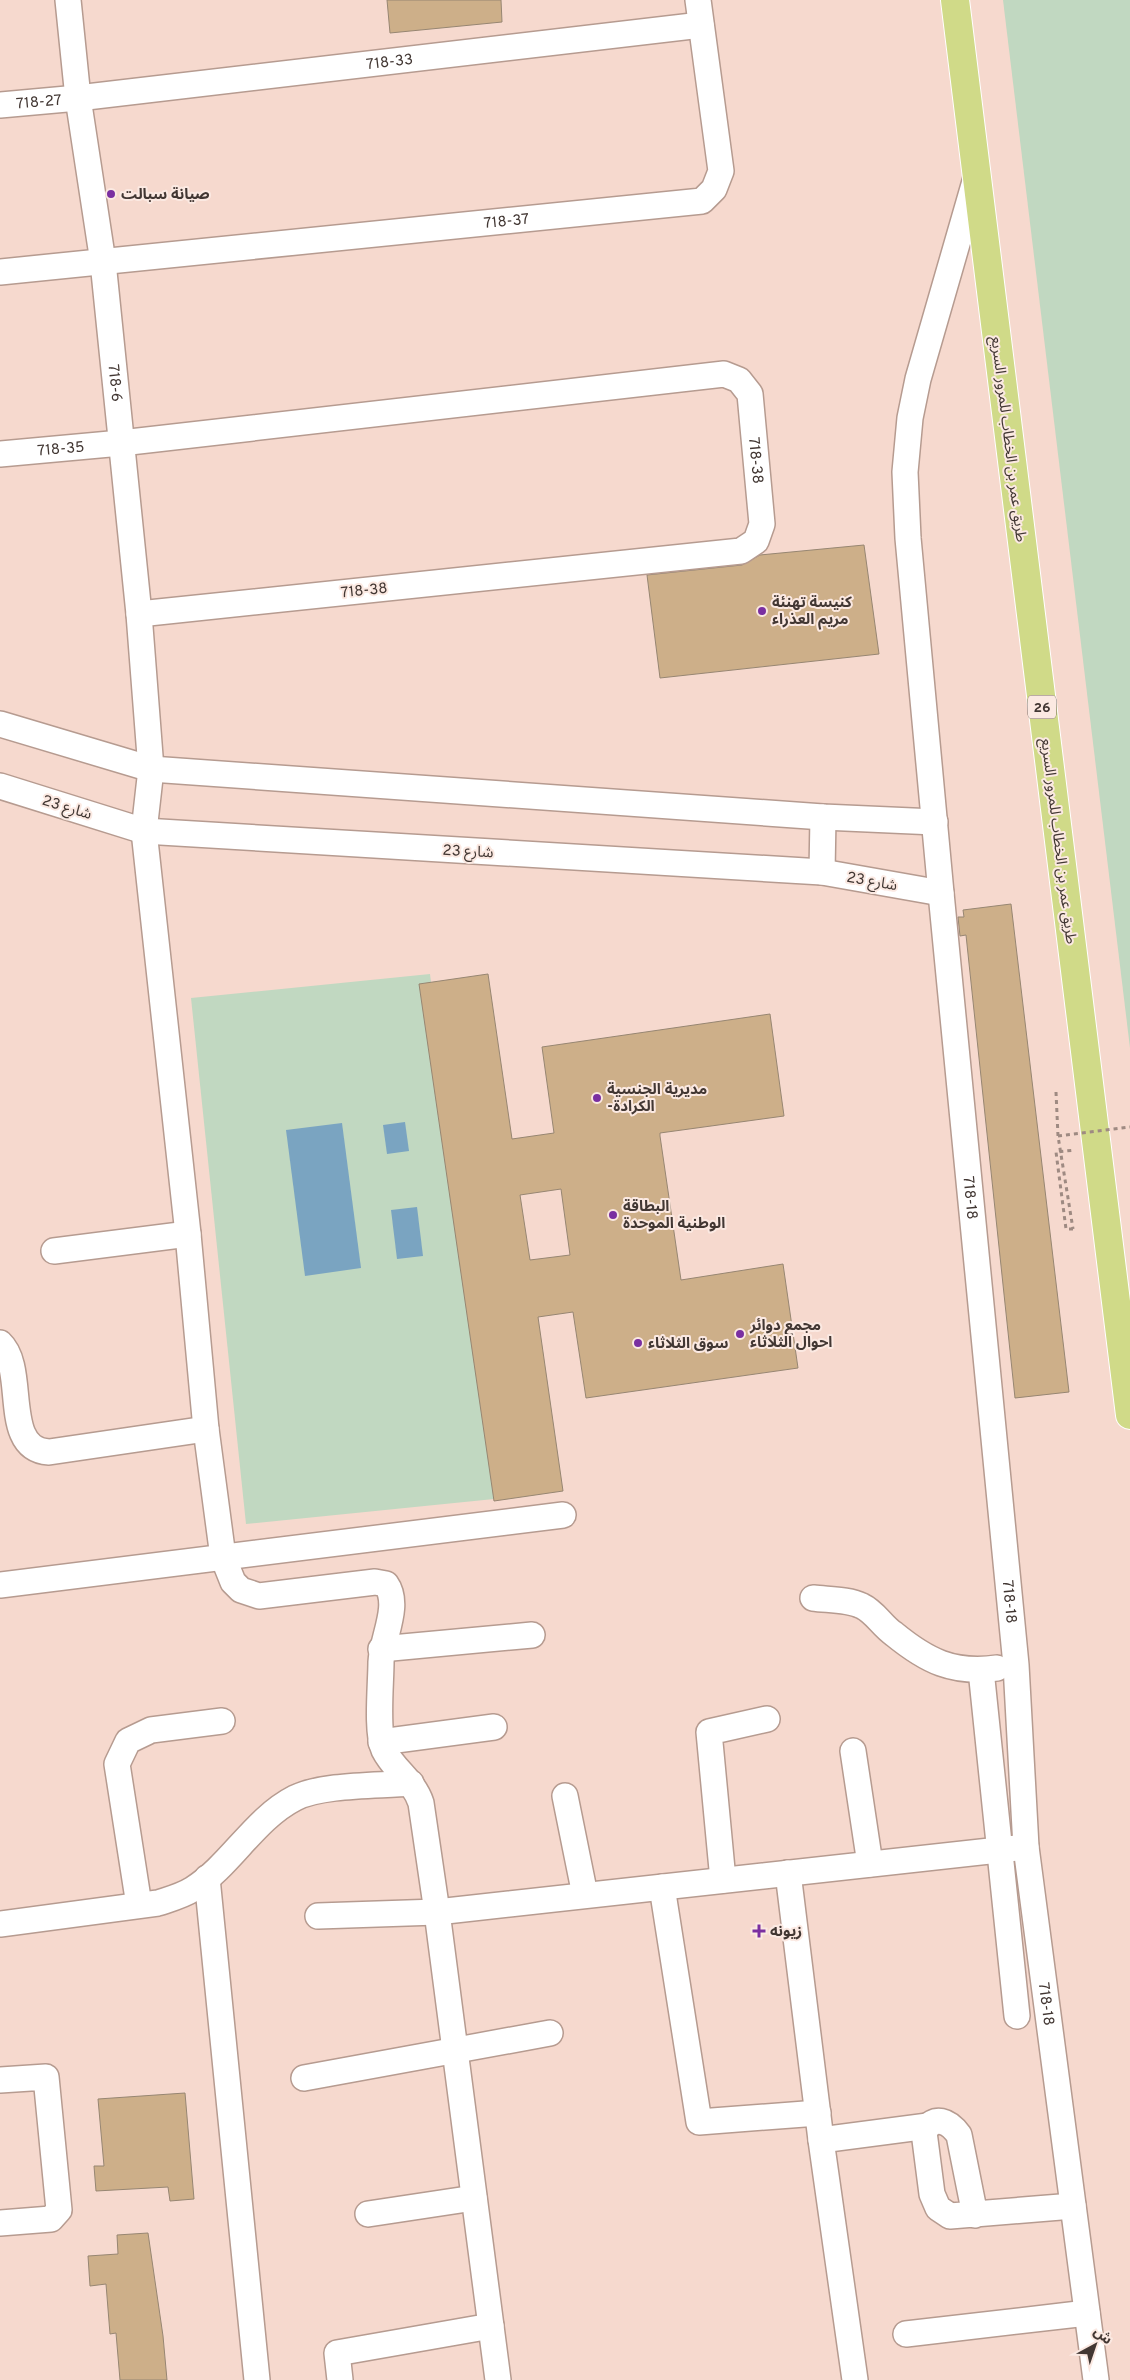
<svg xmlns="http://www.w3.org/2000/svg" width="1130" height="2380" font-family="Overpass,'Noto Sans Arabic',sans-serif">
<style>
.green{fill:#c1d8c1}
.water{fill:#7aa4c1}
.building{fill:#cdaf89;stroke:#978672;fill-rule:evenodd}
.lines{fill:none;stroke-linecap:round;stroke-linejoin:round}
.minor-casing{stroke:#b69b90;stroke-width:28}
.highway-casing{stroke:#fff;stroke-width:30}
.path{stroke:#9e8a82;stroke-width:3;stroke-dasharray:4 4;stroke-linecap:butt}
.minor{stroke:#fff;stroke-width:25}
.highway{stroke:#d0da88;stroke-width:28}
.path-bridge{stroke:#9e8a82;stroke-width:3;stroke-dasharray:4 4;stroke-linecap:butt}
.poi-dot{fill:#7a2fa1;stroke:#fbe9e2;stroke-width:2}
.labels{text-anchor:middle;stroke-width:4;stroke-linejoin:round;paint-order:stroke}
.shield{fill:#fbe9e2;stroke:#7a6c68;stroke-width:1}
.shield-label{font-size:14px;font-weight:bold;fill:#423733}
.street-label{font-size:15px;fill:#423733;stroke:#fbe9e2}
.poi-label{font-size:15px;font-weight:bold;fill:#423733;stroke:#fbe9e2;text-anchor:start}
</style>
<rect width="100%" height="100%" fill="#f6d9ce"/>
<!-- green -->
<g class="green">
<polygon points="1003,0 1130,0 1130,1048"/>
<polygon points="430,974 494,1499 246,1524 191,998"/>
</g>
<!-- water -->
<g class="water">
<polygon points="405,1122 409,1151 387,1154 383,1125"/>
<polygon points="342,1123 361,1268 305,1276 286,1130"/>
<polygon points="417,1207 423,1256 397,1259 391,1210"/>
</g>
<!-- building -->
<g class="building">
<polygon points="387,0 501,0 502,22 390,33"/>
<polygon points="864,545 879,654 660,678 647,575 742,565 760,555"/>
<polygon points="1011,904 1069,1392 1015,1398 966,935 960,936 958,917 964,917 963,910"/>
<path d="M488,974l24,165 42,-6 -12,-86 228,-33 14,102 -124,17v3l21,144 102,-16 15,104 -212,30 -13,-86 -35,5 25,174 -69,10 -75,-517zM561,1189l9,66 -40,5 -10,-65z"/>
<polygon points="185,2093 194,2199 170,2201 168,2187 96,2191 94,2166 104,2166 98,2099"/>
<polygon points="148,2233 163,2336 167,2380 120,2380 116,2333 110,2334 106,2284 90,2286 88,2256 118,2254 117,2235"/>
</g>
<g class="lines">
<defs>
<g id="minor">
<path id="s1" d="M68,0l10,98 25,164 36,352 12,155 -7,62 44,403 18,195 17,128 10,25 8,8 18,6 116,-14 11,2c15,21 -4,54 -5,78 0,22 -5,70 3,88 10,20 30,31 37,53l16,109 61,468"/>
<path id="s2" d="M0,105l78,-7 623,-73"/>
<path id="s3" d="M976,178l-58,201 -8,39 -5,54 3,66 33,355 75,772 10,182 70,533"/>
<path id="s4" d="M0,272l702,-71 12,-12 7,-18 -23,-171"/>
<path id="s5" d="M0,454l121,-11 603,-69 15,6 11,14 12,130 -6,17 -15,10 -602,63"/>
<polyline points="0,724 151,769 823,817 935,822"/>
<polyline points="0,786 144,831 822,872 941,893"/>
<polyline points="822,872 823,817"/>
<polyline points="54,1251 188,1234"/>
<path d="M0,1343c28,26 0,106 49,109l157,-23"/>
<polyline points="0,1585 563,1515"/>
<path d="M813,1598c15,2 35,1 49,8 13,6 20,20 32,28 33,27 59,40 103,34"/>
<polyline points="381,1649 532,1635"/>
<polyline points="981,1670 1017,2016"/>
<polyline points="381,1742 494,1727"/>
<polyline points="853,1751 870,1864"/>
<polyline points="565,1796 585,1895"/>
<polyline points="788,1873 821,2140 855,2380"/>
<polyline points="207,1878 257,2380"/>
<polyline points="723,1880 709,1732 767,1719"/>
<polyline points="662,1887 699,2122 818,2113"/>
<polyline points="139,1905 117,1764 128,1741 151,1730 222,1721"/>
<polyline points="318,1916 437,1912 1026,1847"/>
<path d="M0,1924l158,-21c12,-4 24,-7 35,-14 38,-24 61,-70 102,-91 28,-14 84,-12 116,-15"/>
<polyline points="304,2078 550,2033"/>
<polyline points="0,2080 46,2077 59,2210 51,2219 0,2223"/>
<polyline points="821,2140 928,2126"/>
<polyline points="368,2214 474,2198"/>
<path d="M975,2215l-16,-80c-10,-14 -25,-21 -35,-3l8,62 6,14 12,8 123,-10"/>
<polyline points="906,2334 1087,2313"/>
<polyline points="340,2380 337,2353 491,2326"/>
</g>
<polyline id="highway" points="955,0 1130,1415"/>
</defs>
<!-- minor casing -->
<use href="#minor" class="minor-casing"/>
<!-- highway casing -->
<use href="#highway" class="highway-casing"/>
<!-- path -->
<polyline class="path" points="1073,1229 1066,1229 1056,1152 1075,1150"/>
<!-- minor -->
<use href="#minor" class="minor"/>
<!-- highway -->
<use href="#highway" class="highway"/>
<!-- path-bridge -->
<g class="path-bridge">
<polyline points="1056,1092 1058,1136 1073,1229"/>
<polyline points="1058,1136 1130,1127"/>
</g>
</g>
<!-- markers -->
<g class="poi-dot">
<circle cx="111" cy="194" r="5"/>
<circle cx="762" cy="611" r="5"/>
<circle cx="597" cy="1098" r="5"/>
<circle cx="613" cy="1215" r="5"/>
<circle cx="740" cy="1334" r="5"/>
<circle cx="638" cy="1343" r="5"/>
<path d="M756.5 1923.5h5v5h5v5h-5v5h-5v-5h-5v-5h5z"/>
</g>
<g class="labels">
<!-- shield labels -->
<rect class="shield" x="1028" y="695.5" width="28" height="23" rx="4"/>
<g class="shield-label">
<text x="1042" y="712">26</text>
</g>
<!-- street labels -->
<g class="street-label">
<text dy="5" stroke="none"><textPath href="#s2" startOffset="392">718-33</textPath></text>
<text dy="5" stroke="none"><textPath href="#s2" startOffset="39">718-27</textPath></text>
<text dy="5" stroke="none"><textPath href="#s4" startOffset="509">718-37</textPath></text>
<text dy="5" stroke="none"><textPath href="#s1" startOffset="386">718-6</textPath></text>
<text transform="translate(1009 439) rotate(83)" y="5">طريق عمر بن الخطاب للمرور السريع</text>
<text dy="5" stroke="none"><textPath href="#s5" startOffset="61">718-35</textPath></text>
<text dy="5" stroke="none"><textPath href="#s5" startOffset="829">718-38</textPath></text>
<text transform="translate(364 590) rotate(-6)" y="5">718-38</text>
<text transform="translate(67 807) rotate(17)" y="5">شارع 23</text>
<text transform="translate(1059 841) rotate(83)" y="5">طريق عمر بن الخطاب للمرور السريع</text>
<text transform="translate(468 851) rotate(3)" y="5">شارع 23</text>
<text transform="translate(872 881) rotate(10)" y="5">شارع 23</text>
<text dy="5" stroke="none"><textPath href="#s3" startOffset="1032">718-18</textPath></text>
<text dy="5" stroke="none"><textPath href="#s3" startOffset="1438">718-18</textPath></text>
<text dy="5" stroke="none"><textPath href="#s3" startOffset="1842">718-18</textPath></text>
</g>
<!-- poi labels -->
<g class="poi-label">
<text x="121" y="199">صيانة سبالت</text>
<text x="772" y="607">كنيسة تهنئة<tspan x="772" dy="17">مريم العذراء</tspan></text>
<text x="607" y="1094">مديرية الجنسية<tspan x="607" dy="17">-الكرادة</tspan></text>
<text x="623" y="1211">البطاقة<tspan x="623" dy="17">الوطنية الموحدة</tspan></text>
<text x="750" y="1330">مجمع دوائر<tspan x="750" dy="17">احوال الثلاثاء</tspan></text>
<text x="648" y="1348">سوق الثلاثاء</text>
<text x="770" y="1936">زيونه</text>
</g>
</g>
<!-- north arrow -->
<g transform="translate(1095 2345) rotate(40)" stroke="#fbe9e2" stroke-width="4" paint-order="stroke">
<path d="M0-4L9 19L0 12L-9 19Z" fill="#423733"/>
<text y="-8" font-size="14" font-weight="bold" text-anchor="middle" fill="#423733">ش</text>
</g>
</svg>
